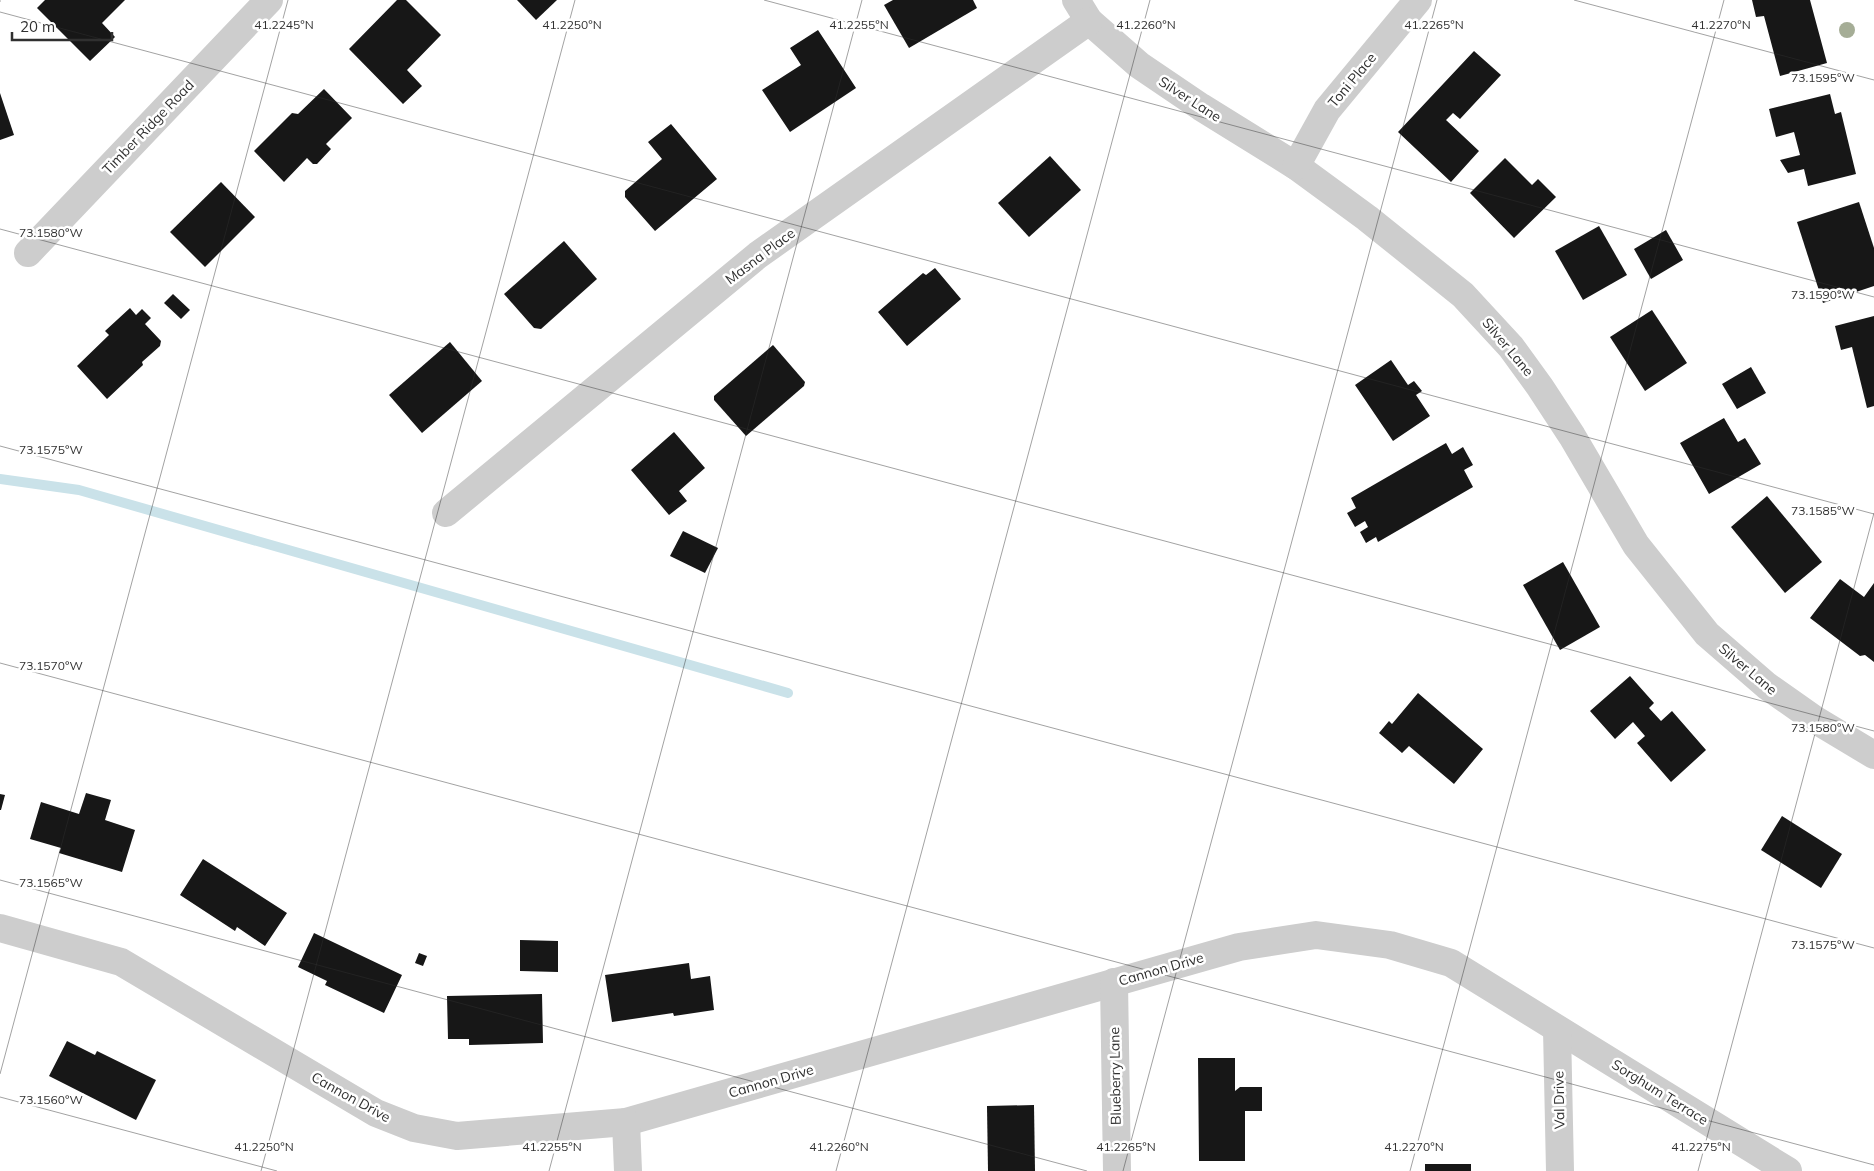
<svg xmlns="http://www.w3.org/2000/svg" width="1874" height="1171" font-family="Mulish,sans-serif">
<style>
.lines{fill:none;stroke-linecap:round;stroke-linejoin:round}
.stream{stroke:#cae2e9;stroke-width:10}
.building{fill:#171717}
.minor{stroke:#cdcdcd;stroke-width:28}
.tree{fill:#a5ad96}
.ticks{fill:none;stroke:#303030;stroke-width:1;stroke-opacity:0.45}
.labels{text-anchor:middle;stroke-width:5;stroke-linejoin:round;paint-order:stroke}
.street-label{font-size:14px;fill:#303030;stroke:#fff}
.ticks-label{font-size:12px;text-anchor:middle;fill:#303030;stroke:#fff;stroke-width:5;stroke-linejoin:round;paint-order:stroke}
</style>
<rect width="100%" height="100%" fill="#fff"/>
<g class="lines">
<!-- stream -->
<polyline class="stream" points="0,479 79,490 788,693"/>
</g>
<!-- building -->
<g class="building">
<polygon points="45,0 125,0 102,23 115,37 90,61 37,8"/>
<polygon points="397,0 406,0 441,35 407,70 422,86 403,104 349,49"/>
<polygon points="517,0 557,0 536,20"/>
<polygon points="893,0 973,0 977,8 909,48 884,5"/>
<polygon points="1752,0 1810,0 1827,63 1780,76 1764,16 1756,17"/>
<polygon points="818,30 856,88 790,132 762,90 801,65 790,48"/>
<polygon points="1474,51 1501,75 1460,119 1453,113 1446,120 1479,151 1451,182 1398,132"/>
<polygon points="324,89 352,118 326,144 331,149 317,164 313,164 307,158 284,182 254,151 292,113 298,114"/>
<polygon points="0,93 14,135 0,140"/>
<polygon points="1830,94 1835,114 1841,112 1856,174 1808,186 1804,169 1788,173 1780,160 1800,155 1794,132 1776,137 1769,109"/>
<polygon points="671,124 717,179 655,231 625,197 625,191 662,159 648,142"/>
<polygon points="1050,156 1081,190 1029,237 998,203"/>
<polygon points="1505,158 1532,185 1538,179 1556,197 1514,238 1470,193"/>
<polygon points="221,182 255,217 205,267 170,232"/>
<polygon points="1859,202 1874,248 1874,286 1823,303 1797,222"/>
<polygon points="1599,226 1627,275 1583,300 1555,251"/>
<polygon points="1666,230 1683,260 1651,279 1634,249"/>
<polygon points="564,241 597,279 541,329 534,328 504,294"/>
<polygon points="935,268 961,299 907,346 878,312 923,273 926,275"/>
<polygon points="173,294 190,310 181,319 164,303"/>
<polygon points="130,308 136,315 142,309 151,318 145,324 161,341 160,346 142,362 143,365 107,399 77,366 109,335 105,331"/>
<polygon points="1652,310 1687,363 1645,391 1610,337"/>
<polygon points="1874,316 1874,406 1867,408 1852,347 1841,350 1835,326"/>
<polygon points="450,342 482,381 422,433 389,395"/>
<polygon points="773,345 805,382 804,386 746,436 714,400 714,396"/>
<polygon points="1391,360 1408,385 1414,381 1422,391 1416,395 1430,416 1393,441 1355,385"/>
<polygon points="1751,367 1766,393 1737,409 1722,384"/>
<polygon points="1724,418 1738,442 1745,438 1761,464 1709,494 1680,443"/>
<polygon points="674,432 705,468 679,491 687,501 669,515 631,470"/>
<polygon points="1446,443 1452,454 1463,447 1473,465 1464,470 1473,487 1378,542 1376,537 1366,543 1360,532 1368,527 1365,521 1355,527 1347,513 1356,508 1351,498"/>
<polygon points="1767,496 1822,562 1785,593 1731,527"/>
<polygon points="683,531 718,548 705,573 670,556"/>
<polygon points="1563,562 1600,627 1560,650 1523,585"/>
<polygon points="1840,579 1864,597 1874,583 1874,662 1865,655 1860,656 1810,618"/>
<polygon points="1630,676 1654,703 1649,708 1661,721 1672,711 1706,750 1671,782 1637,743 1645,736 1633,722 1615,739 1590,711"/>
<polygon points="1418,693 1483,749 1454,784 1409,746 1402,753 1379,733 1389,721 1392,724"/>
<polygon points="86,793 111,800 105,820 135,830 122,872 59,853 61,848 30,839 41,802 79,814"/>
<polygon points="0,794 5,795 1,810 0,810"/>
<polygon points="1782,816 1842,854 1821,888 1761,850"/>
<polygon points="203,859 287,913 265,946 237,927 235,931 180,895"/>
<polygon points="314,933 402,975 384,1013 325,985 327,981 298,967"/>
<polygon points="520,940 558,941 558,972 520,971"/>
<polygon points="419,953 427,956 423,966 415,963"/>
<polygon points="689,963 691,979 710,976 714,1010 674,1016 673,1013 612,1022 605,975"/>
<polygon points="542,994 543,1043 469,1045 469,1039 448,1039 447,996"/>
<polygon points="67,1041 95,1055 97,1051 156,1080 136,1120 49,1076"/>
<polygon points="1198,1058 1235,1058 1235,1091 1240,1087 1262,1087 1262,1111 1245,1111 1245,1161 1199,1161"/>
<polygon points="1034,1105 1035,1171 988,1171 987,1106"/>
<rect x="1425" y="1164" width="46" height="7"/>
</g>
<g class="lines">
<!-- minor -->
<g class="minor">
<polyline points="1076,0 1089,21 1139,65 1201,107 1296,166 1367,218 1463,295 1511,347 1540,387 1572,436 1636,545 1707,634 1767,686 1814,719 1874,755"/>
<polyline points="1296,166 1327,110 1418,0"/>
<polyline points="28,253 269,0"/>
<polyline points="446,513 758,255 1089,21"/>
<polyline points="0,928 121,962 376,1113 414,1128 457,1136 626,1122 1239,947 1316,935 1390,945 1451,963 1788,1171"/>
<polyline points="1114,982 1117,1171"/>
<polyline points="1557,1029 1560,1171"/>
<polyline points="626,1122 628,1171"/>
</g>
</g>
<!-- trees -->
<circle class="tree" cx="1847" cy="30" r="8"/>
<!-- ticks -->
<path class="ticks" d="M764,0l1110,297M1574,0l300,80M0,2v-2M0,12l1874,502M0,229l1874,502M0,446l1874,502M0,663l1874,502M0,880l1087,291M0,1074l288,-1074M0,1097l277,74M261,1171l314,-1171M549,1171l313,-1171M836,1171l314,-1171M1123,1171l314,-1171M1410,1171l314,-1171M1698,1171l176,-658"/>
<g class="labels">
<!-- street labels -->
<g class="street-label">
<text transform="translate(1352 80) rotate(-50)" y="5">Toni Place</text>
<text transform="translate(1190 99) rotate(33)" y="5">Silver Lane</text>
<text transform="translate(148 127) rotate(-46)" y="5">Timber Ridge Road</text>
<text transform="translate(760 256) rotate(-37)" y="5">Masna Place</text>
<text transform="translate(1508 347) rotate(50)" y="5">Silver Lane</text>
<text transform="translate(1748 669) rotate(40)" y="5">Silver Lane</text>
<text transform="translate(1161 969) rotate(-16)" y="5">Cannon Drive</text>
<text transform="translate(1115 1076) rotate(-91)" y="5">Blueberry Lane</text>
<text transform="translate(771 1081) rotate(-16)" y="5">Cannon Drive</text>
<text transform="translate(1660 1092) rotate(32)" y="5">Sorghum Terrace</text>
<text transform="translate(351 1097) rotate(29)" y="5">Cannon Drive</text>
<text transform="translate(1559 1100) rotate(-91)" y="5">Val Drive</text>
</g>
</g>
<g class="ticks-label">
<text x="284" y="29">41.2245°N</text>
<text x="572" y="29">41.2250°N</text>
<text x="859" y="29">41.2255°N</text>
<text x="1146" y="29">41.2260°N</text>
<text x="1434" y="29">41.2265°N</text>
<text x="1721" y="29">41.2270°N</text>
<text x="1823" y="82">73.1595°W</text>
<text x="51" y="237">73.1580°W</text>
<text x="1823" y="299">73.1590°W</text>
<text x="51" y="454">73.1575°W</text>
<text x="1823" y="515">73.1585°W</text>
<text x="51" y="670">73.1570°W</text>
<text x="1823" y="732">73.1580°W</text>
<text x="51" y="887">73.1565°W</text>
<text x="1823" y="949">73.1575°W</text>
<text x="51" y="1104">73.1560°W</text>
<text x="264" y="1151">41.2250°N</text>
<text x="552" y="1151">41.2255°N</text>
<text x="839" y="1151">41.2260°N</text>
<text x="1126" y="1151">41.2265°N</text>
<text x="1414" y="1151">41.2270°N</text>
<text x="1701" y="1151">41.2275°N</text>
</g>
<!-- scale -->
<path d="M12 32v8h100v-8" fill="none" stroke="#303030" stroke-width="2.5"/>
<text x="20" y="32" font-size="15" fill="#303030" stroke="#ffffff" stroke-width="4" paint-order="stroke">20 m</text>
</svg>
